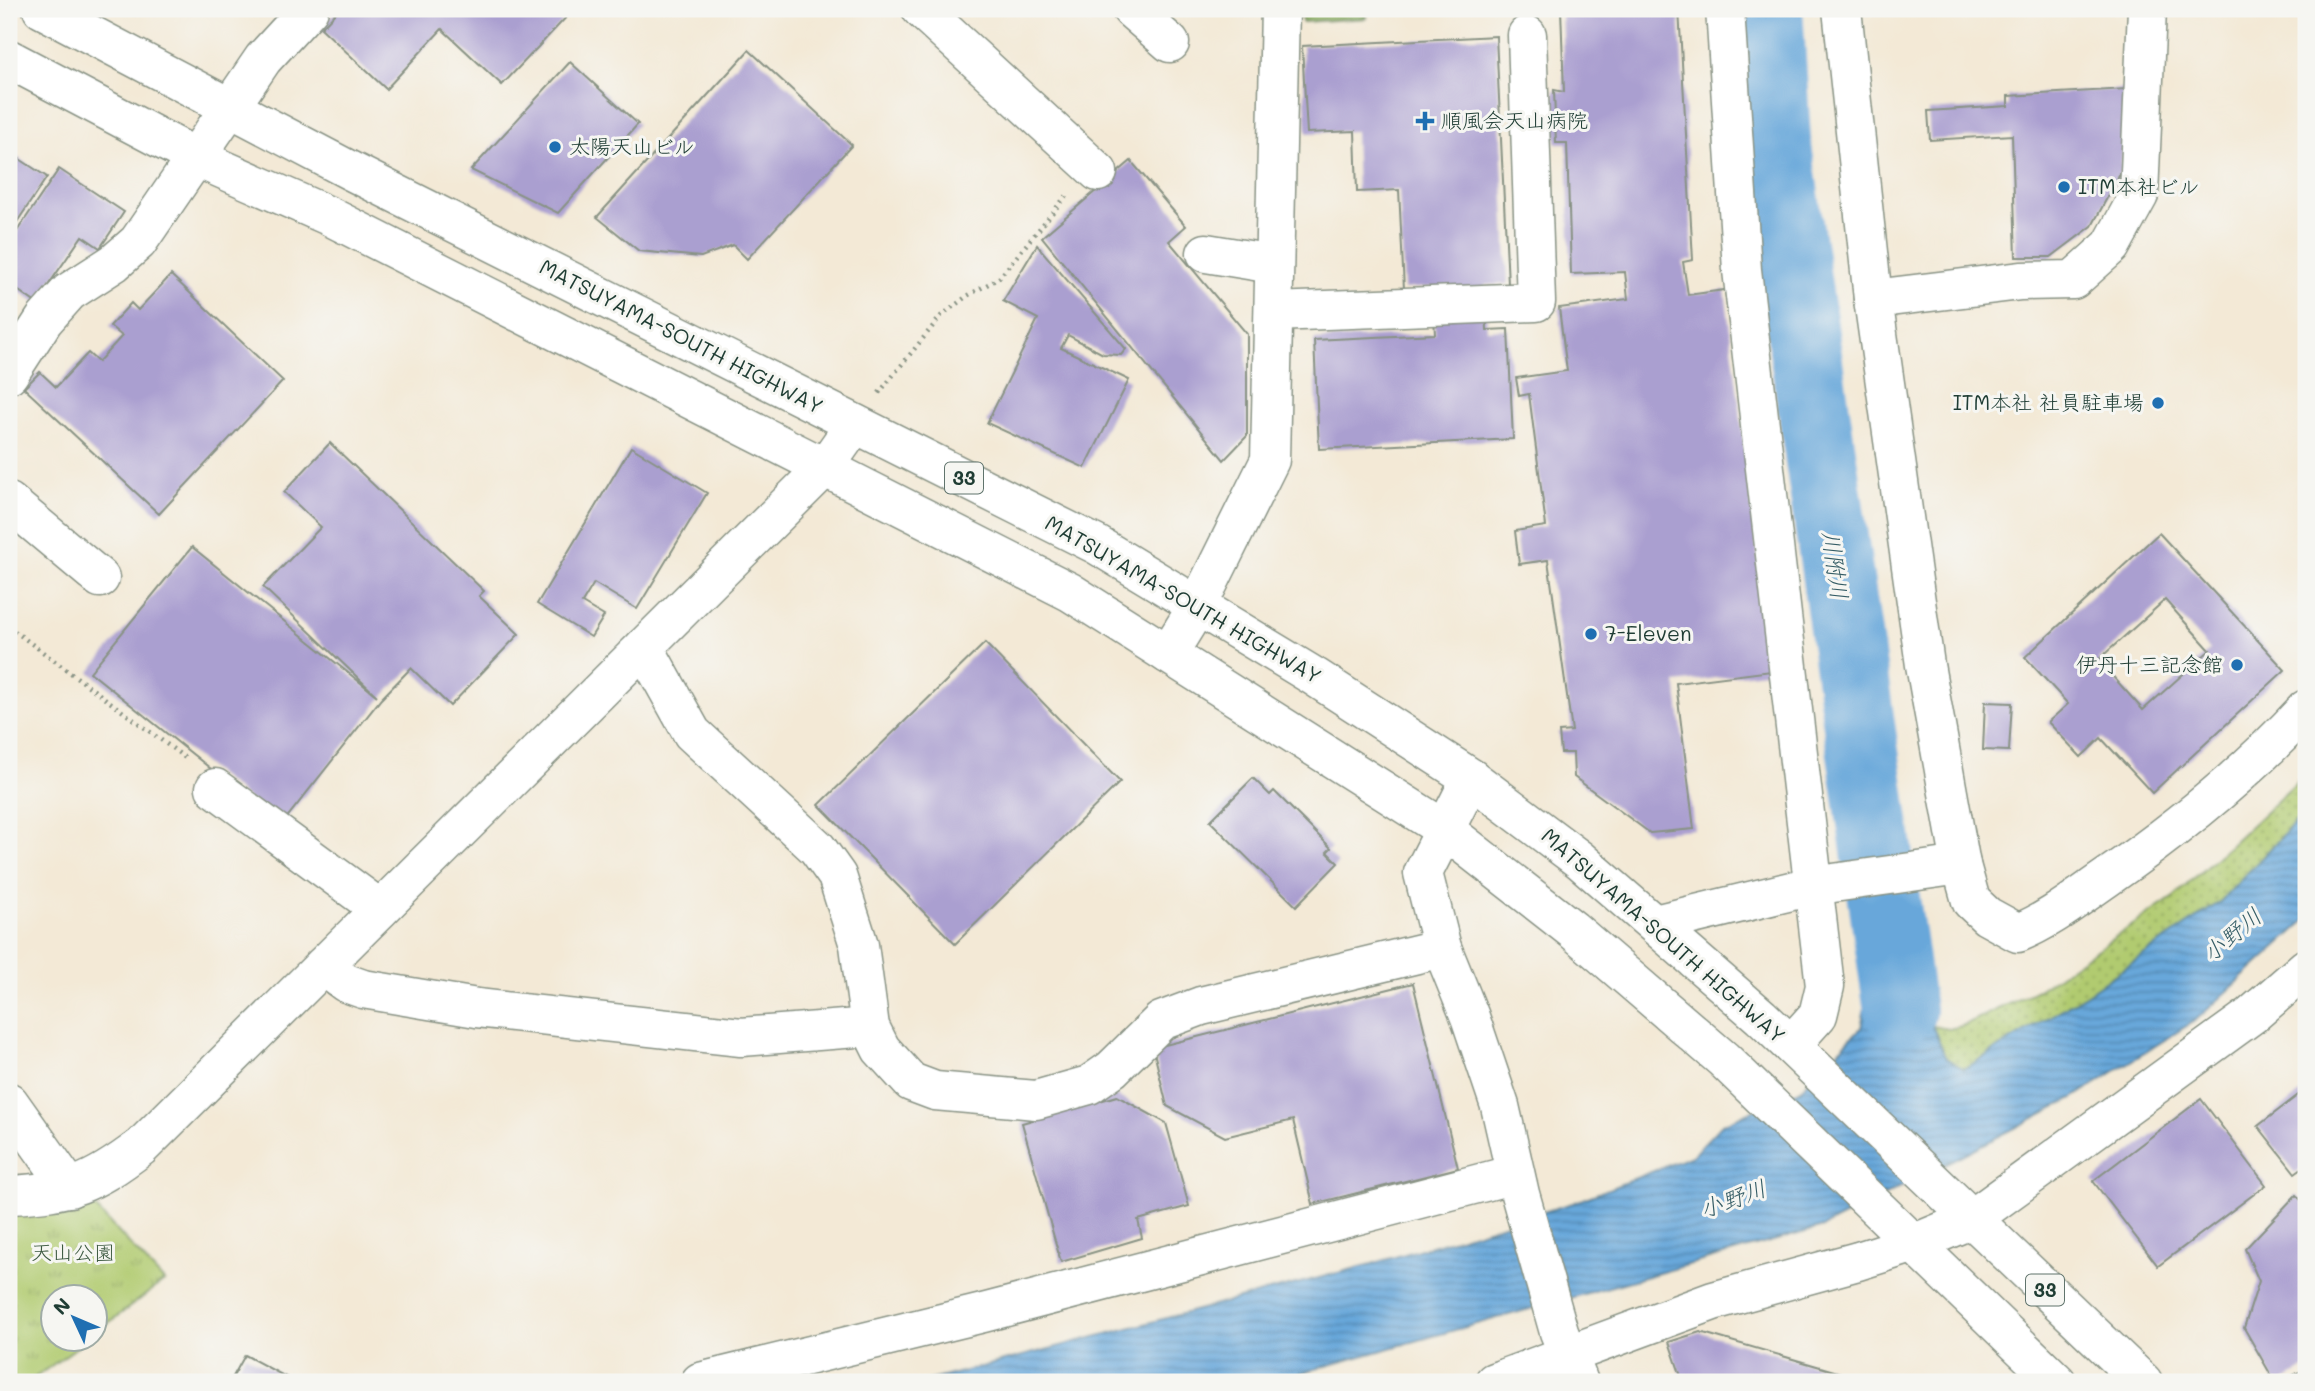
<svg xmlns="http://www.w3.org/2000/svg" width="2315" height="1391" font-family="Mali,'Klee One',sans-serif">
<style>
.grass{fill:url(#grass-dots);stroke:#688452;stroke-width:2}
.forest{fill:url(#forest-firs);stroke:#56764b;stroke-width:2}
.park{fill:url(#park-tufts);stroke:#688452;stroke-width:2}
.water{fill:url(#water-rules);stroke:#437287;stroke-width:2}
.lines{fill:none;stroke-linecap:round;stroke-linejoin:round}
.river{stroke:#67a7da;stroke-width:72}
.building{fill:#aa9fd0;fill-rule:evenodd}
.minor-casing{stroke:#899385;stroke-width:41}
.highway-casing{stroke:#899385;stroke-width:41}
.path{stroke:#899385;stroke-width:4.5;stroke-dasharray:2 5;stroke-linecap:butt}
.minor{stroke:#fff;stroke-width:38}
.highway{stroke:#fff;stroke-width:38}
.poi-dot{fill:#1f6fb2;stroke:#f6f6f2;stroke-width:2.5}
.labels{text-anchor:middle;stroke-width:6;stroke-linejoin:round;paint-order:stroke}
.shield{fill:#f6f6f2;stroke:#60746d;stroke-width:2}
.shield-label{font-size:19px;font-weight:bold;fill:#1f3d34}
.poi-label{font-size:21px;fill:#1f3d34;stroke:#f6f6f2;text-anchor:start}
.street-label{font-size:21px;fill:#1f3d34;stroke:#f6f6f2}
.park-label{font-size:21px;fill:#3c5940;stroke:#f6f6f2}
.water-label{font-size:23px;font-style:italic;fill:#355d66;stroke:#f6f6f2}
</style>
<defs>
<pattern id="grass-dots" width="8" height="8" patternUnits="userSpaceOnUse" patternTransform="scale(1.75)"><rect width="8" height="8" fill="#b1cb70"/><path d="M2 2h.1M6 6h.1" fill="none" stroke="#8fa65d" stroke-width="1.8" stroke-linecap="round"/></pattern>
<pattern id="forest-firs" width="22" height="20" patternUnits="userSpaceOnUse" patternTransform="scale(1.75)"><rect width="22" height="20" fill="#8caf62"/><path d="M5 1l3.5 6h-7zM16 11l3.5 6h-7z" fill="#729052"/></pattern>
<pattern id="park-tufts" width="24" height="20" patternUnits="userSpaceOnUse" patternTransform="scale(1.75)"><rect width="24" height="20" fill="#b1cb70"/><path d="M3 7l-1-3M5 7V3M7 7l1-3M15 17l-1-3M17 17v-4M19 17l1-3" fill="none" stroke="#8fa65d"/></pattern>
<pattern id="water-rules" width="6" height="5" patternUnits="userSpaceOnUse" patternTransform="scale(1.75)"><rect width="6" height="5" fill="#67a7da"/><path d="M0 2.5h6" fill="none" stroke="#5489b2"/></pattern>
</defs>
<rect width="100%" height="100%" fill="#f6f6f2"/>
<filter id="ink" filterUnits="userSpaceOnUse"><feTurbulence type="fractalNoise" baseFrequency=".0143" numOctaves="2"/><feDisplacementMap in="SourceGraphic" scale="14" xChannelSelector="R" yChannelSelector="G"/><feConvolveMatrix kernelMatrix="1 2 1 2 8 2 1 2 1" color-interpolation-filters="sRGB"/></filter>
<filter id="wash" filterUnits="userSpaceOnUse"><feTurbulence type="fractalNoise" baseFrequency=".00686" numOctaves="4" result="noise"/><feDisplacementMap in="SourceGraphic" scale="28" xChannelSelector="R" yChannelSelector="G"/><feGaussianBlur stdDeviation="1.57" result="paint"/><feColorMatrix in="noise" values="0 0 0 0 0 0 0 0 0 0 0 0 0 0 0 0 0 1.4 0 .05"/><feComposite in="paint" operator="in"/></filter>
<g filter="url(#wash)">
<rect width="100%" height="100%" fill="#f3e9d6"/>
<!-- grass -->
<polygon class="grass" points="2306,774 2306,811 2220,902 2087,994 1964,1069 1946,1058 1932,1026 1949,1029 1962,1026 2038,990 2175,896"/>
<!-- forest -->
<polygon class="forest" points="1300,9 1365,9 1366,18 1302,22"/>
<!-- park -->
<polygon class="park" points="89,1201 164,1281 95,1333 94,1296 52,1296 52,1338 88,1339 29,1382 9,1382 9,1214 48,1214"/>
<!-- water -->
<polygon class="water" points="2306,811 2306,920 2196,1020 2073,1098 1823,1227 1269,1382 924,1382 1372,1264 1573,1203 1692,1156 1722,1124 1800,1090 1861,1028 1884,913 1946,1058 1964,1069 2087,994 2220,902"/>
<g class="lines">
<!-- river -->
<polyline class="river" points="1767,9 1775,140 1900,1010"/>
</g>
<g id="blocks">
<!-- building -->
<g class="building">
<polygon points="339,9 574,9 502,85 442,29 386,89 321,28"/>
<polygon points="1561,9 1679,9 1693,260 1683,262 1688,295 1725,290 1772,671 1676,683 1694,829 1650,833 1574,777 1573,753 1561,753 1559,732 1572,731 1548,560 1519,564 1515,531 1546,526 1529,394 1519,396 1516,378 1567,371 1559,308 1628,299 1625,272 1571,274 1567,143 1556,143 1554,90 1564,92"/>
<polygon points="1496,36 1508,284 1485,285 1487,330 1508,329 1513,439 1319,449 1314,340 1435,334 1432,287 1404,289 1399,190 1357,192 1355,131 1307,133 1302,46"/>
<polygon points="749,50 852,145 747,259 733,245 701,257 639,251 597,217"/>
<polygon points="570,62 638,124 558,213 471,170"/>
<polygon points="2126,89 2121,172 2092,226 2051,257 2016,257 2012,135 1930,140 1928,111 2008,106 2008,96"/>
<polygon points="9,152 47,177 9,234"/>
<polygon points="1131,161 1186,226 1169,241 1247,334 1247,436 1224,460 1042,237"/>
<polygon points="59,169 124,212 100,248 82,236 36,303 9,284 9,243"/>
<polygon points="1037,245 1126,349 1121,355 1103,354 1068,335 1061,348 1129,380 1085,468 987,423 1038,319 1003,301"/>
<polygon points="171,275 283,381 159,514 24,388 40,372 56,387 88,353 98,362 122,336 110,326 131,303 138,310"/>
<polygon points="330,443 484,591 479,596 519,634 450,706 411,668 381,699 281,825 90,672 192,547 377,696 263,587 321,527 284,492"/>
<polygon points="631,447 707,493 637,609 594,583 582,603 604,616 591,637 537,604"/>
<path d="M2159,533l126,137 -133,123 -51,-55 -20,19 -33,-35 20,-18 -43,-47zM2165,600l45,50 -67,60 -45,-50z"/>
<polygon points="985,643 1120,782 955,944 819,805"/>
<polygon points="1985,702 2012,703 2009,751 1983,750"/>
<polygon points="1253,778 1270,795 1274,791 1331,848 1327,852 1338,863 1296,906 1210,821"/>
<polygon points="1413,983 1458,1168 1313,1204 1293,1120 1225,1137 1167,1106 1153,1048"/>
<polygon points="2306,1089 2306,1165 2295,1173 2258,1126"/>
<polygon points="1117,1096 1166,1123 1189,1206 1138,1220 1142,1238 1061,1262 1022,1123"/>
<polygon points="2201,1099 2266,1185 2158,1266 2093,1181"/>
<polygon points="2296,1195 2306,1205 2306,1368 2281,1382 2275,1382 2244,1328 2259,1281 2245,1249"/>
<polygon points="1700,1332 1872,1382 1683,1382 1669,1342"/>
<polygon points="245,1355 295,1382 230,1382"/>
</g>
</g>
</g>
<g filter="url(#ink)">
<use href="#blocks" fill-opacity="0" stroke="#899385" stroke-width="2"/>
<g class="lines">
<defs>
<g id="minor">
<polyline points="921,9 1098,172"/>
<polyline points="1131,9 1170,43"/>
<polyline points="1725,9 1742,270 1825,986 1818,1015 1791,1045"/>
<path d="M1842,9l31,290 52,366 36,200 10,36 16,15 31,17c32,-13 58,-34 87,-54 71,-49 142,-106 201,-170"/>
<polyline points="1206,253 1273,264"/>
<polyline points="1873,299 2021,281 2073,280 2111,246 2139,195 2147,9"/>
<polyline points="1274,312 1536,302 1527,35"/>
<polyline points="9,374 44,320 69,292 114,263 138,242 263,59 309,9"/>
<polyline points="9,502 100,578"/>
<polyline points="644,647 692,733 817,848 837,876 859,945 870,1027 881,1049 911,1082 935,1091 1036,1100 1089,1085 1112,1069 1161,1021 1201,1006 1442,948"/>
<polyline points="1168,654 1197,607 1270,460 1280,9"/>
<polyline points="1471,778 1423,873 1442,948 1470,1017 1500,1106 1520,1194 1559,1332 1579,1382"/>
<polyline points="215,788 380,909"/>
<polyline points="1655,924 1812,886 1961,865"/>
<polyline points="323,966 346,983 363,989 477,1008 741,1037 870,1027"/>
<polyline points="9,1102 70,1188"/>
<path d="M9,1195c62,-3 82,-10 132,-48l683,-679 31,-44"/>
<polyline points="700,1382 983,1313 1515,1174"/>
<polyline points="1494,1382 1713,1301 1858,1261 1915,1243 1970,1220 2252,1015 2306,968"/>
</g>
<g id="highway">
<polyline points="42,9 351,171 1097,545 1315,677 1471,778 1580,860 1761,1017 2143,1382"/>
<polyline points="9,59 197,158 329,216 1070,592 1444,829 1573,930 1723,1059 2057,1382"/>
</g>
</defs>
<!-- minor casing -->
<use href="#minor" class="minor-casing"/>
<!-- highway casing -->
<use href="#highway" class="highway-casing"/>
<!-- path -->
<g class="path">
<polyline points="879,393 941,316 967,296 999,278 1066,196"/>
<polyline points="9,627 188,760"/>
</g>
<!-- minor -->
<use href="#minor" class="minor"/>
<!-- highway -->
<use href="#highway" class="highway"/>
</g>
</g>
<!-- markers -->
<g class="poi-dot">
<path d="M1421.5 110.5h7v7h7v7h-7v7h-7v-7h-7v-7h7z"/>
<circle cx="555" cy="147" r="7"/>
<circle cx="2064" cy="187" r="7"/>
<circle cx="2158" cy="403" r="7"/>
<circle cx="1591" cy="634" r="7"/>
<circle cx="2237" cy="665" r="7"/>
</g>
<g class="labels">
<!-- shield labels -->
<g class="shield">
<rect x="945" y="462.5" width="38" height="31" rx="5"/>
<rect x="2026" y="1274.5" width="38" height="31" rx="5"/>
</g>
<g class="shield-label">
<text x="964" y="485">33</text>
<text x="2045" y="1297">33</text>
</g>
<!-- poi labels -->
<g class="poi-label">
<text x="1441" y="128">順風会天山病院</text>
<text x="569" y="154">太陽天山ビル</text>
<text x="2078" y="194">ITM本社ビル</text>
<text x="2144" y="410" text-anchor="end">ITM本社 社員駐車場</text>
<text x="1605" y="641">7-Eleven</text>
<text x="2223" y="672" text-anchor="end">伊丹十三記念館</text>
</g>
<!-- street labels -->
<g class="street-label">
<text transform="translate(681 337) rotate(27)" y="7">MATSUYAMA-SOUTH HIGHWAY</text>
<text transform="translate(1183 600) rotate(30)" y="7">MATSUYAMA-SOUTH HIGHWAY</text>
<text transform="translate(1663 936) rotate(41)" y="7">MATSUYAMA-SOUTH HIGHWAY</text>
</g>
<!-- park labels -->
<g class="park-label">
<text x="73" y="1260">天山公園</text>
</g>
<!-- water labels -->
<g class="water-label">
<text transform="translate(1835 565) rotate(82)" y="8">川附川</text>
<text transform="translate(2232 935) rotate(-40)" y="8">小野川</text>
<text transform="translate(1733 1199) rotate(-20)" y="8">小野川</text>
</g>
</g>
<!-- margin -->
<rect width="2315" height="1391" fill="none" stroke="#f6f6f2" stroke-width="35"/>
<!-- north arrow -->
<g transform="translate(74 1318) rotate(314)"><circle r="33" fill="#f6f6f2" stroke="#a0aca6" stroke-width="2"/>
<path d="M0-5L12 26L0 18L-12 26Z" fill="#1f6fb2"/>
<text y="-10" font-size="19" font-weight="bold" text-anchor="middle" fill="#1f3d34">N</text>
</g>
</svg>
